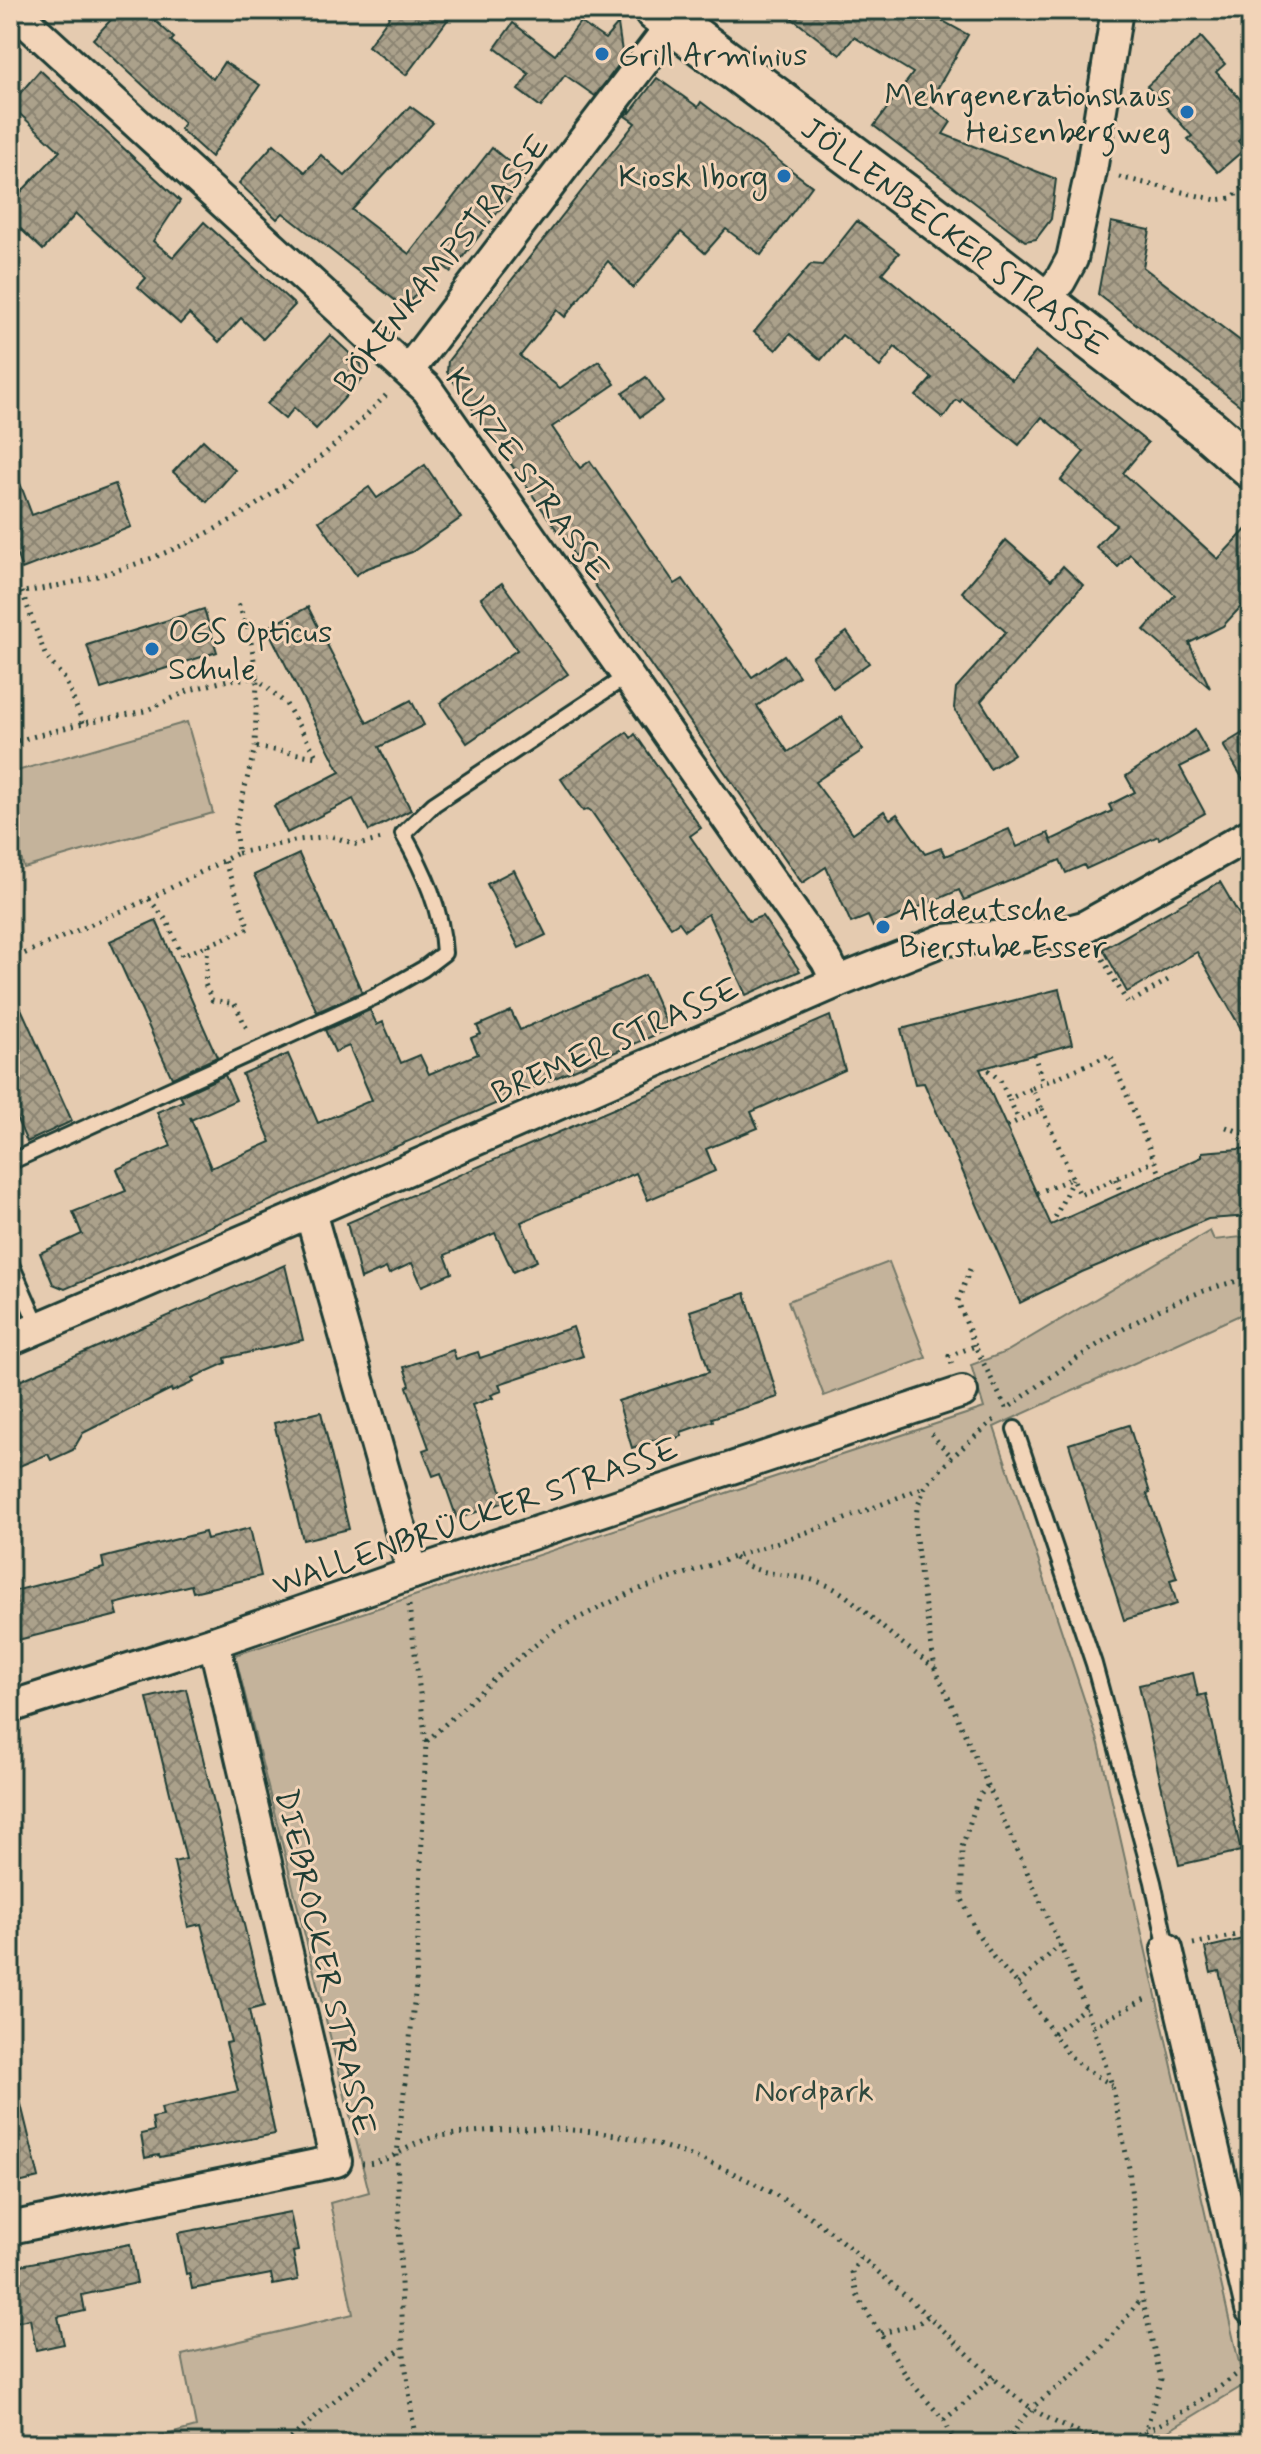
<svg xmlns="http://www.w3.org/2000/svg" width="1261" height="2454" font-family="Mynerve,sans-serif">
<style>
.green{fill:#c4b39b;stroke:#727868;stroke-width:2}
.building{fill:url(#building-cross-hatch);stroke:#1f3d34;stroke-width:2}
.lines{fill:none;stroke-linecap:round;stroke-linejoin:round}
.service-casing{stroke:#1f3d34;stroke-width:20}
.minor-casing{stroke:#1f3d34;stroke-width:36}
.secondary-casing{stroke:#1f3d34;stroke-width:48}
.path{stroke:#1f3d34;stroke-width:5;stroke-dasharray:2 6;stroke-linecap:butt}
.service{stroke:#f2d4b8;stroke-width:14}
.minor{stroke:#f2d4b8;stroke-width:30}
.secondary{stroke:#f2d4b8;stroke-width:42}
.poi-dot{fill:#1f6fb2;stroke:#f2d4b8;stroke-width:3}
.labels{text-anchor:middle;stroke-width:6;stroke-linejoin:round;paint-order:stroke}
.poi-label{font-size:32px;fill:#1f3d34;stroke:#f2d4b8;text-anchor:start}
.street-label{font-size:32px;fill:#1f3d34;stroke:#f2d4b8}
.park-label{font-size:32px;fill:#30493e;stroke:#f2d4b8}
</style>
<defs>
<pattern id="building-cross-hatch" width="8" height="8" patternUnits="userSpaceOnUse" patternTransform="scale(2)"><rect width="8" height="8" fill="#aba18b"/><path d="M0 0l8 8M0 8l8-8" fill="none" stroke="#8b8472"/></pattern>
</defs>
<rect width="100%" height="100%" fill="#e5cbb0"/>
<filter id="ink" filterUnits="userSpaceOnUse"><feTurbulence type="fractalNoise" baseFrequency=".0125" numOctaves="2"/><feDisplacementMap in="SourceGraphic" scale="16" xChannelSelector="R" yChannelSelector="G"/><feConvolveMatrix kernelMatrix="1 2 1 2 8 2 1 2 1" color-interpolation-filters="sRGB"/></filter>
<g filter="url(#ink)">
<!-- green -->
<g class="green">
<polygon points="187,722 213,813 24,868 10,820 10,773"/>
<polygon points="1210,1231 1214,1240 1251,1236 1251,1313 1244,1313 994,1427 1099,1744 1244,2385 1152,2441 1152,2444 133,2444 196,2427 182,2355 353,2314 330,2203 369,2192 235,1655 984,1408 971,1365 1006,1352"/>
<polygon points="889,1262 926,1358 824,1396 788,1301"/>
</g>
<!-- building -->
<g class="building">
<polygon points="120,10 144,10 174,38 171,41 213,79 224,62 260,85 211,157 180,129 184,123 93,39"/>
<polygon points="394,10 455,10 406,75 368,46"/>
<polygon points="781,10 923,10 968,35 928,105 951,122 943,134 1056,179 1051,219 1036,239 1025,241 874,126 913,73 854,37 840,55"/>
<polygon points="580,22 605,39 618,24 623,59 595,96 565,75 541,107 518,90 529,74 495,48 513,23 555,55"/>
<polygon points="1201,37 1225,64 1216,72 1251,111 1251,130 1238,141 1245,149 1218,172 1188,139 1192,136 1147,86"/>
<polygon points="40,70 180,201 153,241 173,257 204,222 295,305 263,339 241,318 219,342 189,314 180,324 138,287 146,278 76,214 43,250 10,219 10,181 21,192 60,151 10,105"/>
<polygon points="657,78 698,107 701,102 812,186 761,255 726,229 705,253 681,232 633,288 608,261 565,317 557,310 520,356 560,388 599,361 615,384 552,427 580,468 590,461 675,584 683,579 752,677 784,655 799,676 757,706 788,752 842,717 863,750 815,782 853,833 884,811 890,819 897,814 925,854 941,848 945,856 1009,829 1017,847 1048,833 1053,845 1051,840 1112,811 1109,805 1135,792 1126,776 1195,730 1208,753 1180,767 1205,813 1159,839 1158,836 1086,869 1084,865 1066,873 1060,860 964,900 959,890 873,927 868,916 851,923 826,867 802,883 447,372 448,361 635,123 625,116 630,109 630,113"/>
<polygon points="410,106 433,123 352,210 409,254 492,148 526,176 451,272 440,263 405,308 283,213 277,219 239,183 274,144 305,172 321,155 345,176"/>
<polygon points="857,221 899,253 882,273 1012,380 1036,352 1148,443 1123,473 1218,559 1251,524 1251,596 1223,626 1189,643 1210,688 1144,630 1175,595 1130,554 1118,567 1096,547 1116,525 1061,480 1084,452 1042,417 1019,445 962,399 960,402 956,400 943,418 916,396 932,378 895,347 880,367 842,335 821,360 790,334 776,350 754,332 811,264 822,265"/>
<polygon points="1111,222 1150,230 1143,267 1251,349 1251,414 1098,294"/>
<polygon points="330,335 361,364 363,378 316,429 294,408 285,419 267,404"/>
<polygon points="646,377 663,401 640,417 623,393"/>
<polygon points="203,440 235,470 207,502 173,472"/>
<polygon points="12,462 32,515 115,484 131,527 22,569 10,537 10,463"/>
<polygon points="425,465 461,518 412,552 365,569 356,575 319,521 369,487 377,498"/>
<polygon points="1006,540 1051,580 1063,566 1083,585 981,701 1014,754 990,769 954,708 956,688 1006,632 962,592"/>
<polygon points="502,583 568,674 467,743 440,703 517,650 481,598"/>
<polygon points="308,607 367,723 411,700 424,725 379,747 411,810 369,831 353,799 287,833 274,806 340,772 267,628"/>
<polygon points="204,609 217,652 101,689 87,645"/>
<polygon points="847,632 869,663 833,688 812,657"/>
<polygon points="1251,728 1251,793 1223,745"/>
<polygon points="627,732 631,738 635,734 701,828 690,836 749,921 762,916 800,971 746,995 708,914 685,930 679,922 671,927 591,811 588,809 583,811 561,779"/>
<polygon points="299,854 362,992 317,1012 254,875"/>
<polygon points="514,870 546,935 519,948 487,884"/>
<polygon points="1220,882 1251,935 1251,1046 1197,952 1127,992 1103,949"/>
<polygon points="156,920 217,1057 172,1078 110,941"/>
<polygon points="645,975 669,1029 65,1289 53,1284 40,1253 82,1234 73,1212 126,1191 117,1169 171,1146 157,1112 183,1101 180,1096 225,1075 236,1100 191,1120 190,1117 211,1168 271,1142 242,1074 288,1054 318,1123 372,1100 349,1046 335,1052 325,1030 370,1010 377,1025 383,1022 401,1063 420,1055 429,1074 478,1054 471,1038 481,1034 477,1026 511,1011 520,1030"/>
<polygon points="10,984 72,1121 27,1142 10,1104"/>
<polygon points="1059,989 1072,1044 980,1069 1051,1225 1202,1157 1202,1152 1251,1148 1251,1216 1208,1219 1082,1272 1020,1303 924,1083 915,1084 901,1029"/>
<polygon points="830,1016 845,1070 751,1112 758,1128 706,1149 715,1171 648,1200 636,1173 521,1222 537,1261 513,1272 495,1233 445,1255 452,1273 422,1286 412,1263 389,1274 386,1268 361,1279 347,1223"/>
<polygon points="285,1265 303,1340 225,1358 226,1363 192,1378 194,1382 172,1392 171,1389 83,1433 73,1450 51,1460 48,1454 10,1470 10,1385"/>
<polygon points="745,1293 778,1397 712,1418 713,1421 681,1432 682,1436 658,1444 657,1439 632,1448 618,1401 709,1372 690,1311"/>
<polygon points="573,1327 583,1356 499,1384 502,1391 491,1395 493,1398 472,1405 505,1502 457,1519 441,1473 433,1476 423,1450 429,1448 407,1387 410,1385 404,1367 453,1350 456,1359 478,1352 480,1358"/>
<polygon points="321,1412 349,1529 303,1540 274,1423"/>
<polygon points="1129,1425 1150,1493 1147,1494 1177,1578 1170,1580 1177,1604 1124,1620 1069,1444"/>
<polygon points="250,1528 261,1576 193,1592 191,1585 115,1604 118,1615 10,1642 10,1592 104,1568 102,1558 205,1532 207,1539"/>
<polygon points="1193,1673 1198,1696 1206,1694 1241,1851 1179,1865 1139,1685"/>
<polygon points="186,1689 264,2006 249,2010 275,2134 160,2157 159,2155 145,2158 141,2134 154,2131 152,2118 163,2116 161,2108 238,2091 226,2043 231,2042 201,1924 188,1927 174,1862 186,1859 147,1698"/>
<polygon points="1251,1937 1251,2063 1241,2064 1219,1971 1211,1973 1205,1948"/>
<polygon points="19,2096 39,2178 10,2185 10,2097"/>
<polygon points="290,2212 298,2251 293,2252 298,2280 273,2285 271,2274 192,2289 189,2273 186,2274 178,2233"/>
<polygon points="130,2244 137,2283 82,2295 85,2311 58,2317 64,2344 36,2350 30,2319 10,2323 10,2267"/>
</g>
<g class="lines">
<defs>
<g id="service">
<path d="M10,1162l364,-165 49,-28 21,-16c-2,-43 -20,-82 -41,-119l31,-30 193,-128"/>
<polyline points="10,1262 39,1328"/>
<polyline points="1015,1429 1094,1664 1153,1882 1167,1949"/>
</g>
<g id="minor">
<polyline points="13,10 427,389 827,961 837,982"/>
<polyline points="1041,302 1060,281 1072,259 1091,171 1117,10"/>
<polyline points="408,371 673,23"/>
<polyline points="310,1212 413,1573"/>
<polyline points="10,1340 310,1212 837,982 943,940 1061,933 1084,927 1251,834"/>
<polyline points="10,1707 214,1642 413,1573 962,1392"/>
<polyline points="1167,1949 1251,2309"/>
<polyline points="10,2228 336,2161 214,1642"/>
</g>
<polyline id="secondary" points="656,10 923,209 1209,430 1251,467"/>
</defs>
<!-- service casing -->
<use href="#service" class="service-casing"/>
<!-- minor casing -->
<use href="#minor" class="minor-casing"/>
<!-- secondary casing -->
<use href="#secondary" class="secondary-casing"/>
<!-- path -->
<g class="path">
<polyline points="1119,177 1216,200 1232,198 1251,181"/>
<polyline points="22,592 46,657 65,679 83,723"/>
<path d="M10,594c157,-22 271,-88 379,-202"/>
<polyline points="10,743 83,723 145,711 190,690 228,680 257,678 286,704 317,757 255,747"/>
<polyline points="238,853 299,840 331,836 358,845 382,839"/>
<polyline points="149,899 167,921 182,956 249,928 224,860"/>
<polyline points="208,945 205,984 212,1000 235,1004 248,1031"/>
<polyline points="1099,952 1128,1004 1173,977"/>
<polyline points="10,960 149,899 238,853 235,828 255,747 257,678 250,636 237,600"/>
<polyline points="1034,1054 1043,1083"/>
<polyline points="988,1070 1000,1080 1009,1099"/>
<polyline points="1032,1088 1110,1055 1161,1176"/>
<polyline points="1042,1109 1080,1195 1155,1161"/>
<polyline points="1007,1126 1042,1109 1032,1088 1009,1099 1019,1120"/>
<polyline points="1226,1127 1251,1136"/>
<polyline points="1116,1179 1121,1194"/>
<polyline points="1037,1193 1073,1178 1054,1220"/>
<polyline points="970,1269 958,1301 975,1346"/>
<polyline points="952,1364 949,1356 975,1346 1008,1412"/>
<path d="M1011,1406c73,-54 149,-110 240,-128"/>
<polyline points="994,1420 952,1457 925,1487 917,1508 915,1530 922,1588 935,1668 1060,1945 1093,2026 1112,2085 1129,2168 1142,2298 1161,2379 1145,2433 1130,2444"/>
<polyline points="931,1434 952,1457"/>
<path d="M735,1558c29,22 58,13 89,26 22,8 38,26 56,41 17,15 36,29 55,43"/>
<polyline points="409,1605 426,1742 416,1985 397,2154 403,2347 416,2444"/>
<polyline points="427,1741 506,1668 556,1629 634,1591 840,1521 924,1487"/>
<polyline points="987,1786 978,1798 962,1847 962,1899 976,1931 994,1958 1018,1984 1068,2054 1082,2067 1112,2085"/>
<polyline points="1193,1944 1251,1932"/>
<polyline points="1018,1984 1060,1945"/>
<polyline points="1093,2026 1149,1997"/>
<polyline points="1053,2033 1086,2007"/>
<path d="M362,2164c26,1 48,-22 73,-27 77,-12 159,-13 233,11 56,18 115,46 161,83 34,27 68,57 101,87 47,42 89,95 152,115 7,3 15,7 23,8 36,4 119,-54 146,-79"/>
<polyline points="860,2258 852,2272 857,2295 870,2317 909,2380 944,2420 956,2444"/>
<polyline points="881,2333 916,2325 928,2316"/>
<polyline points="944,2420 994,2377"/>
<polyline points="285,2444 326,2407 402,2348"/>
<path d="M1009,2444c15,-41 46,-51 76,-79 21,-20 38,-43 56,-66"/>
</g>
<!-- service -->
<use href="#service" class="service"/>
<!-- minor -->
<use href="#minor" class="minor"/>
<!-- secondary -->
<use href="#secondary" class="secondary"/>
</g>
</g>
<!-- markers -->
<g class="poi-dot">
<circle cx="602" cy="54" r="8"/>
<circle cx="1187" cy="112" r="8"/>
<circle cx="784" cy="176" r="8"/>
<circle cx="152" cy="649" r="8"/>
<circle cx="883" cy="927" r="8"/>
</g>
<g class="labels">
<!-- poi labels -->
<g class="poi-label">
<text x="618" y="65">Grill Arminius</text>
<text x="1171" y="105" text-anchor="end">Mehrgenerationshaus<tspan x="1171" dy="37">Heisenbergweg</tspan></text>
<text x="768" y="187" text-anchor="end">Kiosk Iborg</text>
<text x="168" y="642">OGS Opticus<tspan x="168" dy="37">Schule</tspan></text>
<text x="899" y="920">Altdeutsche<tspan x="899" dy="37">Bierstube Esser</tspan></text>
</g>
<!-- street labels -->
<g class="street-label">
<text transform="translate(955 236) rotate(37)" y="11">JÖLLENBECKER STRASSE</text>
<text transform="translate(441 263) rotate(-51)" y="11">BÖKENKAMPSTRASSE</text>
<text transform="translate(528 474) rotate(54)" y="11">KURZE STRASSE</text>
<text transform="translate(615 1040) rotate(-24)" y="11">BREMER STRASSE</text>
<text transform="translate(475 1516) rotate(-19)" y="11">WALLENBRÜCKER STRASSE</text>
<text transform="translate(326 1962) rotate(77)" y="11">DIEBROCKER STRASSE</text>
</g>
<!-- park labels -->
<g class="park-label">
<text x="814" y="2101">Nordpark</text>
</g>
</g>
<!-- margin -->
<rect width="1261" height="2454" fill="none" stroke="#f2d4b8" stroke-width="40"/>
<rect x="20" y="20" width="1221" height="2414" fill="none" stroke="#1f3d34" stroke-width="3" filter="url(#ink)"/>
</svg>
